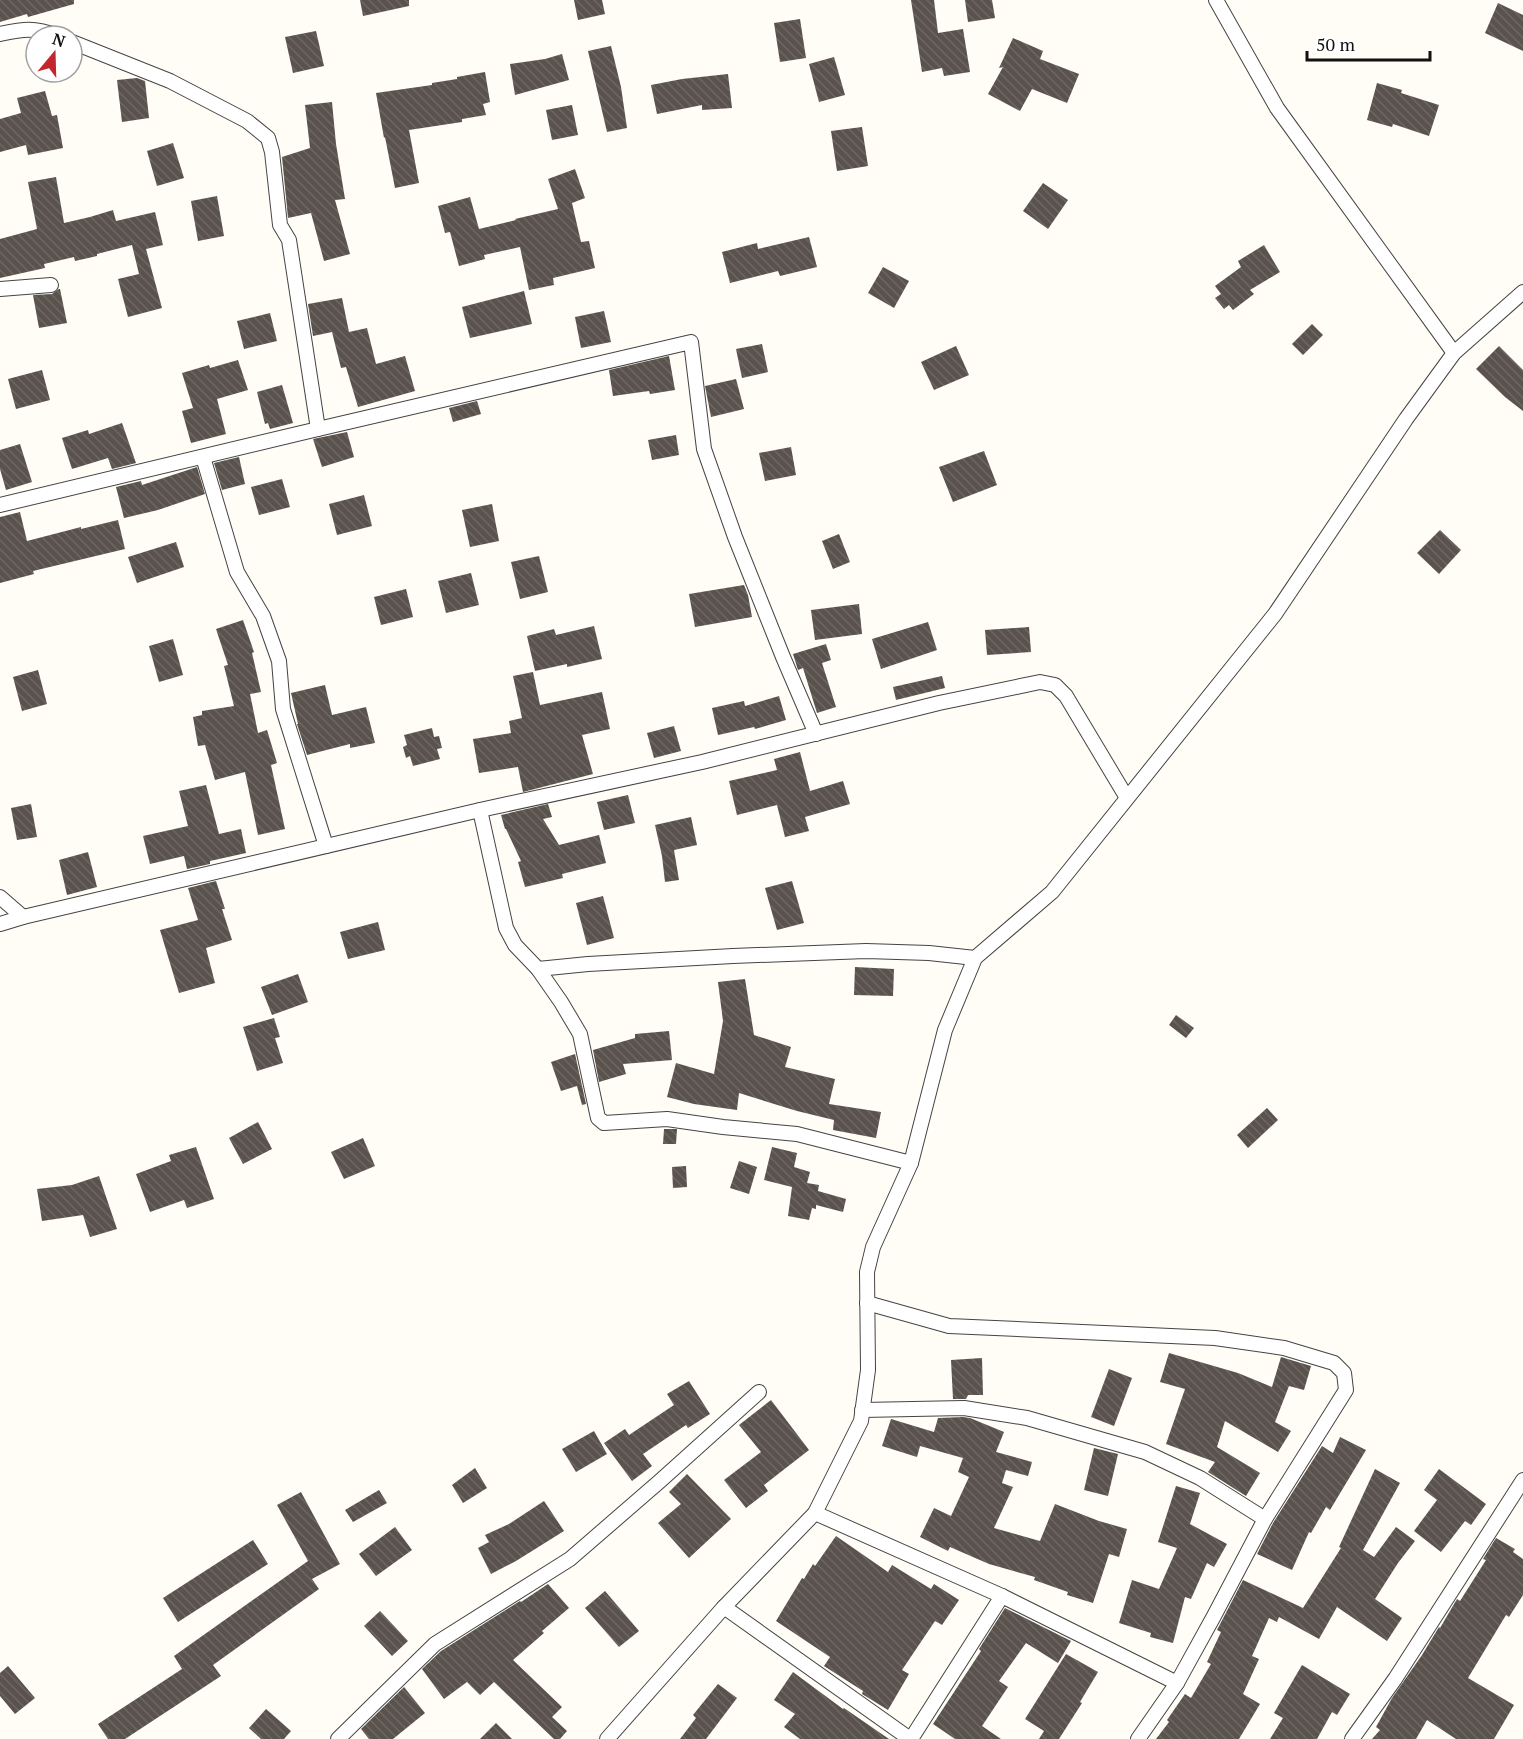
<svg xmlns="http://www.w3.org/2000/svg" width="1523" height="1739" font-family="'PT Serif',serif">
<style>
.building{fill:url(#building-back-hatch)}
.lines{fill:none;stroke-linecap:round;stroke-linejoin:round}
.street-casing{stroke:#444;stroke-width:16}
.street{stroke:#fff;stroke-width:14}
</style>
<defs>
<pattern id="building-back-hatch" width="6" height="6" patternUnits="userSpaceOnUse" patternTransform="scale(1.5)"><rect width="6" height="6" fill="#5a524d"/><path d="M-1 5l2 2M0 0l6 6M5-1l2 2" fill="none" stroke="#6d6662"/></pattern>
</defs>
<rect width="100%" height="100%" fill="#fffdf5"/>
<!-- building -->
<g class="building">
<polygon points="0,0 74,0 74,4 28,17 27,14 0,22"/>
<polygon points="360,0 409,0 409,6 363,16"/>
<polygon points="574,0 602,0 605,14 578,20"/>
<polygon points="911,0 934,0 938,33 963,29 970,72 944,76 942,68 922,72"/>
<polygon points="965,0 992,0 995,18 968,22"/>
<polygon points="1498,3 1523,15 1523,51 1485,33"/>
<polygon points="800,19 806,58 780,62 774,23"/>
<polygon points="316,31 324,66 293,73 285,37"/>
<polygon points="1013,38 1043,51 1040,59 1079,74 1067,103 1032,89 1020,111 988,94 1003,67 999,68"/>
<polygon points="611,46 621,87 627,128 607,132 588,51"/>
<polygon points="562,54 569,80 515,95 510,64 545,59"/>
<polygon points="834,57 845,95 819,102 809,64"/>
<polygon points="485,72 490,102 483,104 486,115 462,119 462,122 409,130 419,183 395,188 385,137 384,138 376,93 432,85 432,83 457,79 457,77"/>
<polygon points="728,74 732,108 702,110 702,105 657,114 651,85 682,79"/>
<polygon points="137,78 145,81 149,118 122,122 117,80"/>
<polygon points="1377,83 1402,90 1401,93 1439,105 1429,136 1393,124 1392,127 1367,120"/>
<polygon points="45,91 52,116 57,115 63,148 28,155 26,145 0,152 0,119 21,113 17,98"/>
<polygon points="332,102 336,144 345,199 335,200 350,254 324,261 311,213 288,218 282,157 310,148 305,105"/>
<polygon points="572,105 578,135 552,140 546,110"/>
<polygon points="862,127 868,166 837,171 831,131"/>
<polygon points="173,143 184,178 157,186 147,151"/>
<polygon points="575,169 585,198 572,203 581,242 589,241 595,268 553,278 554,285 529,290 520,247 484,255 485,259 459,266 450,232 445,233 438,206 470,197 479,229 516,220 515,219 558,209 548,179"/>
<polygon points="56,177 64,223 90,217 113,210 116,221 155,212 163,245 146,249 162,308 128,317 118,279 139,274 132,245 97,254 97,256 75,261 74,257 44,264 45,268 0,278 0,239 37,229 28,182"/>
<polygon points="1043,183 1068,200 1048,229 1023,211"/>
<polygon points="217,196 224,236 198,241 191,201"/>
<polygon points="809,237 817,267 780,276 778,271 730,283 722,252 757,243 758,249"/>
<polygon points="1264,245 1280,272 1250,290 1254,294 1233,310 1229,305 1224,309 1215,298 1221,294 1215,286 1241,267 1238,261"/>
<polygon points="883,267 909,281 894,308 868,293"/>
<polygon points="59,289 60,289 67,323 39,328 33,295 52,294"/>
<polygon points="524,291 532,324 470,338 462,307"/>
<polygon points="342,298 349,332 367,328 376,364 405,356 415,391 358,407 346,367 341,368 332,332 313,336 308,304"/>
<polygon points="604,311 611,342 581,348 575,317"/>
<polygon points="270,313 277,341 244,349 237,321"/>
<polygon points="1312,324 1323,335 1303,355 1292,344"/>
<polygon points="762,344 768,372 742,378 736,349"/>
<polygon points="956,346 969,375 934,390 921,362"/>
<polygon points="1499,346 1523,370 1523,411 1505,397 1476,369"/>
<polygon points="669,356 675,390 650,394 649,391 613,396 609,370"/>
<polygon points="238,360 248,390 217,399 226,434 191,443 182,411 193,408 182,373 209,365 210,368"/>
<polygon points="42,370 50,400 16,409 8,379"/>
<polygon points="736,379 744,409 711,417 705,386"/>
<polygon points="282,385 293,423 270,429 268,423 265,424 257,392"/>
<polygon points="477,401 481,414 453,422 449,408"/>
<polygon points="122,423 136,463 112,469 108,458 72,469 62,438 88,430 89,434"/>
<polygon points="347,432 354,457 322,467 313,439"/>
<polygon points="676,435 679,455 652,460 648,440"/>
<polygon points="20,444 32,482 6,490 0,469 0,450"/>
<polygon points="791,447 796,475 765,481 759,453"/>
<polygon points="984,451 997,485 953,502 939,467"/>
<polygon points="239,457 245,484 222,490 214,463"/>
<polygon points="197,467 205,494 158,510 124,518 116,487 141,481 142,485"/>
<polygon points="282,479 290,507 259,515 251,487"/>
<polygon points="364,495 372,526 337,535 329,504"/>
<polygon points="492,504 499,541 470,547 462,510"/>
<polygon points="20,512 27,541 81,527 81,529 118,520 125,549 33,571 34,574 0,583 0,517"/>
<polygon points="1440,530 1461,550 1439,574 1417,553"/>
<polygon points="839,534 850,562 833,569 822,541"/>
<polygon points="176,542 184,567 137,583 128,557"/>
<polygon points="539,556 548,592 520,599 511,562"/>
<polygon points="471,573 479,605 446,613 438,581"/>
<polygon points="744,585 748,595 752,617 695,627 689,594"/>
<polygon points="406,589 413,617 381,625 374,597"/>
<polygon points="859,604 862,634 815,640 811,610"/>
<polygon points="243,620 254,652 252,653 261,692 250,694 258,733 267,730 277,763 271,765 285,829 258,835 245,772 215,780 205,745 198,746 193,717 202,715 202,711 234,706 224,666 228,665 216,629"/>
<polygon points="928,622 937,650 881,669 872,639"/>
<polygon points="594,626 602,659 567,667 567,664 535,671 527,636 554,629 556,635"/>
<polygon points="1029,627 1031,652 987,655 985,630"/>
<polygon points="173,639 183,675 159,682 149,646"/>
<polygon points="826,644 831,660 822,663 836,707 817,713 803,668 798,670 793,654"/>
<polygon points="38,670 47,704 22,711 13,677"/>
<polygon points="533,672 540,705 602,692 610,729 582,735 593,774 523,792 518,767 479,773 473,739 511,733 509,721 522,718 513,676"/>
<polygon points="942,676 945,688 896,700 893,687"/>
<polygon points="325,685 332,715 366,707 375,743 350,748 350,744 307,755 297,724 298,724 291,693"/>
<polygon points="779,696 786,720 755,729 754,727 718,735 712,708 744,701 745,706"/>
<polygon points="674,726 681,751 654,758 647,733"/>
<polygon points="432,728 434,737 439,736 442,748 437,749 440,759 413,766 410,756 406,758 403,747 407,745 404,735"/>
<polygon points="800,752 810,791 843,781 850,804 805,817 809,831 785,837 777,805 737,815 729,781 777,770 774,759"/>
<polygon points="206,785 219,834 241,829 246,853 210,861 210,864 187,869 184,856 150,864 143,836 188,826 179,791"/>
<polygon points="628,795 635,823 604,830 597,802"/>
<polygon points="31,804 37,837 17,840 11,808"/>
<polygon points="548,804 552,817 543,819 559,845 599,835 606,863 562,874 563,878 525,887 518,862 521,861 506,829 505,829 501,815"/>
<polygon points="691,817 697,845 674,850 679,880 665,882 662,856 655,825"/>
<polygon points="88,852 97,887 67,895 59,860"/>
<polygon points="216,881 225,909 222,909 232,940 206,948 215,983 179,993 160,930 198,920 188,888"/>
<polygon points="792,881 804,923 777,930 765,888"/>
<polygon points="603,896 614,938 587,945 576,903"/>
<polygon points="378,922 385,950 348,959 340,932"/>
<polygon points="855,967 894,969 893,996 854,995"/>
<polygon points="298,974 308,1002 272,1015 261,987"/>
<polygon points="745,979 754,1035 791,1047 785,1067 835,1079 829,1104 881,1112 876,1138 833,1130 834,1120 797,1111 739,1093 737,1110 694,1104 667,1097 676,1063 714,1074 723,1021 718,982"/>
<polygon points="1176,1015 1194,1028 1186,1038 1169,1025"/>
<polygon points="274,1018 280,1037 275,1038 283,1063 257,1071 243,1027"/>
<polygon points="669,1031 672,1060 623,1064 626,1074 599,1082 593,1050 635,1038 635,1034"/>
<polygon points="575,1054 586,1104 582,1105 577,1086 561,1091 551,1062"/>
<polygon points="1267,1108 1278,1120 1248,1148 1237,1135"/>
<polygon points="258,1122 272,1149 243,1164 229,1138"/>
<polygon points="664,1129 677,1129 676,1144 663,1144"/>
<polygon points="363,1138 375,1166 344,1179 331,1152"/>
<polygon points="196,1147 214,1199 187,1208 184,1200 150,1212 136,1174 171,1161 169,1155"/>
<polygon points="772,1147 797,1153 794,1167 810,1172 807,1183 819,1185 818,1191 846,1199 843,1212 816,1205 816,1209 812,1208 809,1220 788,1216 792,1187 764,1180"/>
<polygon points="739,1161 757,1167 749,1194 730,1188"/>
<polygon points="686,1166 687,1187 673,1188 672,1167"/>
<polygon points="99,1176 117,1229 90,1237 83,1215 42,1221 37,1189 72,1185"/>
<polygon points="1169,1353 1238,1373 1272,1387 1281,1357 1311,1366 1304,1390 1289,1386 1275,1422 1291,1431 1278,1452 1225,1421 1217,1447 1260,1473 1246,1496 1208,1472 1215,1462 1166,1444 1185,1389 1160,1382"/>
<polygon points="982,1358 983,1395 968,1395 966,1399 953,1399 951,1360"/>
<polygon points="1109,1369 1132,1378 1114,1426 1091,1417"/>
<polygon points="689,1381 710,1414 688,1428 686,1425 643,1454 652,1466 632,1481 604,1443 625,1429 629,1435 674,1405 667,1394"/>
<polygon points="771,1400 809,1450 764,1485 768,1491 746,1508 724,1480 761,1452 739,1425"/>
<polygon points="963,1417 970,1418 1004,1432 996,1452 1032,1462 1028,1476 1006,1470 1002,1483 1013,1487 994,1528 1040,1541 1055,1504 1099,1521 1127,1529 1119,1557 1109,1554 1093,1603 1067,1595 1068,1592 1034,1580 1035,1577 989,1564 950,1547 948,1551 920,1537 934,1508 951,1516 969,1477 958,1472 963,1458 920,1446 917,1457 882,1446 891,1419 934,1432 938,1418"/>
<polygon points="594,1431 607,1454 576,1472 562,1449"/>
<polygon points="1340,1437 1366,1450 1330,1510 1326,1507 1311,1533 1309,1532 1292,1570 1257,1554 1273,1523 1322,1446 1333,1453"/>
<polygon points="1094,1448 1118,1454 1108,1496 1084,1490"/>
<polygon points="475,1468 487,1488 463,1503 452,1485"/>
<polygon points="1375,1469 1400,1483 1363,1550 1374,1557 1396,1527 1415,1541 1398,1563 1375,1599 1402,1618 1387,1641 1337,1607 1319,1639 1279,1617 1277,1622 1269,1618 1252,1656 1259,1659 1243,1694 1260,1704 1239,1739 1156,1739 1169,1722 1167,1720 1185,1694 1191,1698 1211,1664 1207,1662 1221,1632 1217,1630 1243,1580 1303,1608 1341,1548 1339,1547"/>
<polygon points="1439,1469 1486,1504 1471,1525 1465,1521 1441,1552 1414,1531 1437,1500 1424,1490"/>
<polygon points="687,1474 731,1519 689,1558 658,1523 681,1504 669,1492"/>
<polygon points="1176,1486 1200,1493 1190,1524 1227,1544 1214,1567 1207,1563 1191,1599 1185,1597 1173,1643 1150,1637 1151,1633 1119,1623 1132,1580 1159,1589 1177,1548 1158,1542"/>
<polygon points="379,1490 387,1503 353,1522 345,1510"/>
<polygon points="301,1492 340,1564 312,1579 319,1589 213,1665 221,1676 125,1739 108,1739 98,1724 182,1669 174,1656 308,1561 277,1505"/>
<polygon points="544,1501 564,1531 516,1561 491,1574 478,1548 489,1542 485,1535 509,1524"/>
<polygon points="395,1527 412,1550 376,1576 359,1554"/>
<polygon points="836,1536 888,1572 892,1565 931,1589 934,1584 959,1600 942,1625 935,1621 902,1670 909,1674 888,1710 862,1694 863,1691 824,1666 830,1657 776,1621 802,1578 804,1579 813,1564 815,1566"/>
<polygon points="1496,1538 1515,1549 1513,1552 1523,1559 1523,1595 1509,1617 1506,1615 1468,1678 1514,1705 1494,1739 1456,1739 1427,1720 1416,1739 1372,1739 1380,1730 1376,1727 1392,1698 1422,1655 1439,1627 1440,1628 1457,1599 1460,1601 1486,1560 1483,1559"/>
<polygon points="253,1540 268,1564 178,1622 163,1598"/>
<polygon points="548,1584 569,1608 542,1631 544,1633 513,1660 562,1707 552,1717 567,1731 560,1739 554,1739 494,1682 480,1695 467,1682 444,1699 422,1669 441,1651 520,1601 521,1602"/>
<polygon points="605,1591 639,1631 619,1647 585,1608"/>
<polygon points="1005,1608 1071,1641 1058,1663 1026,1643 999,1681 1008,1687 982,1726 1001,1739 955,1739 933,1724 981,1651 979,1649"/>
<polygon points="380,1611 408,1641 392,1656 364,1626"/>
<polygon points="1066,1654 1098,1672 1080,1702 1082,1703 1059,1739 1039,1739 1044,1731 1025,1719"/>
<polygon points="1302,1665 1350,1694 1337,1715 1332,1712 1317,1739 1270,1739 1283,1718 1274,1713"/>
<polygon points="8,1666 35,1698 15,1714 0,1696 0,1673"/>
<polygon points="793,1672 843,1709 844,1708 889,1739 800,1739 784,1727 795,1714 774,1700"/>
<polygon points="718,1684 737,1698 706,1739 680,1739 696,1718 693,1715"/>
<polygon points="404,1687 425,1713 393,1739 369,1739 361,1729"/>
<polygon points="266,1709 291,1731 284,1739 261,1739 249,1728"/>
<polygon points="496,1723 512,1739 480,1739"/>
</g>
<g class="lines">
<defs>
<g id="street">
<polyline points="1216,0 1277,108 1454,353"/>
<path d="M0,34c23,-5 35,-7 57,2"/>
<polyline points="72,42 170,81 247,121 268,138 272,152 280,225 289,240 318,429"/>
<polyline points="0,289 51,285"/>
<polyline points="203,457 237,572 263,616 279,661 283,709 326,846"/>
<polyline points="0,505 318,429 691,342 704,449 735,537 783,657 816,734"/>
<polyline points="480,810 506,928 515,945 538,969 561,1002 580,1034 598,1118 604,1123 667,1119 723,1127 797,1134 911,1163"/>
<polyline points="0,897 23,917"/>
<polyline points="0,924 23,917 480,810 702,762 939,703 1040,682 1055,685 1066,696 1127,798"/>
<polyline points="538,969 588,964 733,956 866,951 929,953 975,958"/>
<polyline points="867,1303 949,1326 1215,1338 1284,1348 1334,1363 1344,1373 1346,1390 1265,1519 1214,1616 1177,1683 1138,1739"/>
<polyline points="862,1410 964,1408 1027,1418 1145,1452 1200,1478 1265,1519"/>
<polyline points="815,1513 1002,1596 1177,1683"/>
<polyline points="724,1607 910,1739"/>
<polyline points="338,1739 435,1644 570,1559 660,1481 759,1392"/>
<polyline points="607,1739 724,1607 815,1513 861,1421 868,1370 867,1272 873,1247 911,1163 945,1030 975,958 1052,892 1275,614 1406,419 1454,353 1523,292"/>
<polyline points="911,1739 1002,1596"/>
<polyline points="1352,1739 1395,1679 1523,1480"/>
</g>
</defs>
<!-- street casing -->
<use href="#street" class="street-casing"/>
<!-- street -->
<use href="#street" class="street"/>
</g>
<!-- north arrow -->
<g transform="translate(54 54) rotate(19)"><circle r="28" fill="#ffffff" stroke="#a0a0a0" stroke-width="1.5"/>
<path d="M0-4.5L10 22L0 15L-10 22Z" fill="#c4262e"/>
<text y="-9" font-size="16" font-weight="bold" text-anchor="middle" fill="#111111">N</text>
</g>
<!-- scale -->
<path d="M1307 51v9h123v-9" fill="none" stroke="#111111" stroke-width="3"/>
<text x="1316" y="51" font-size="18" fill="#111111" stroke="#ffffff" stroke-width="4.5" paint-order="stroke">50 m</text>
</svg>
